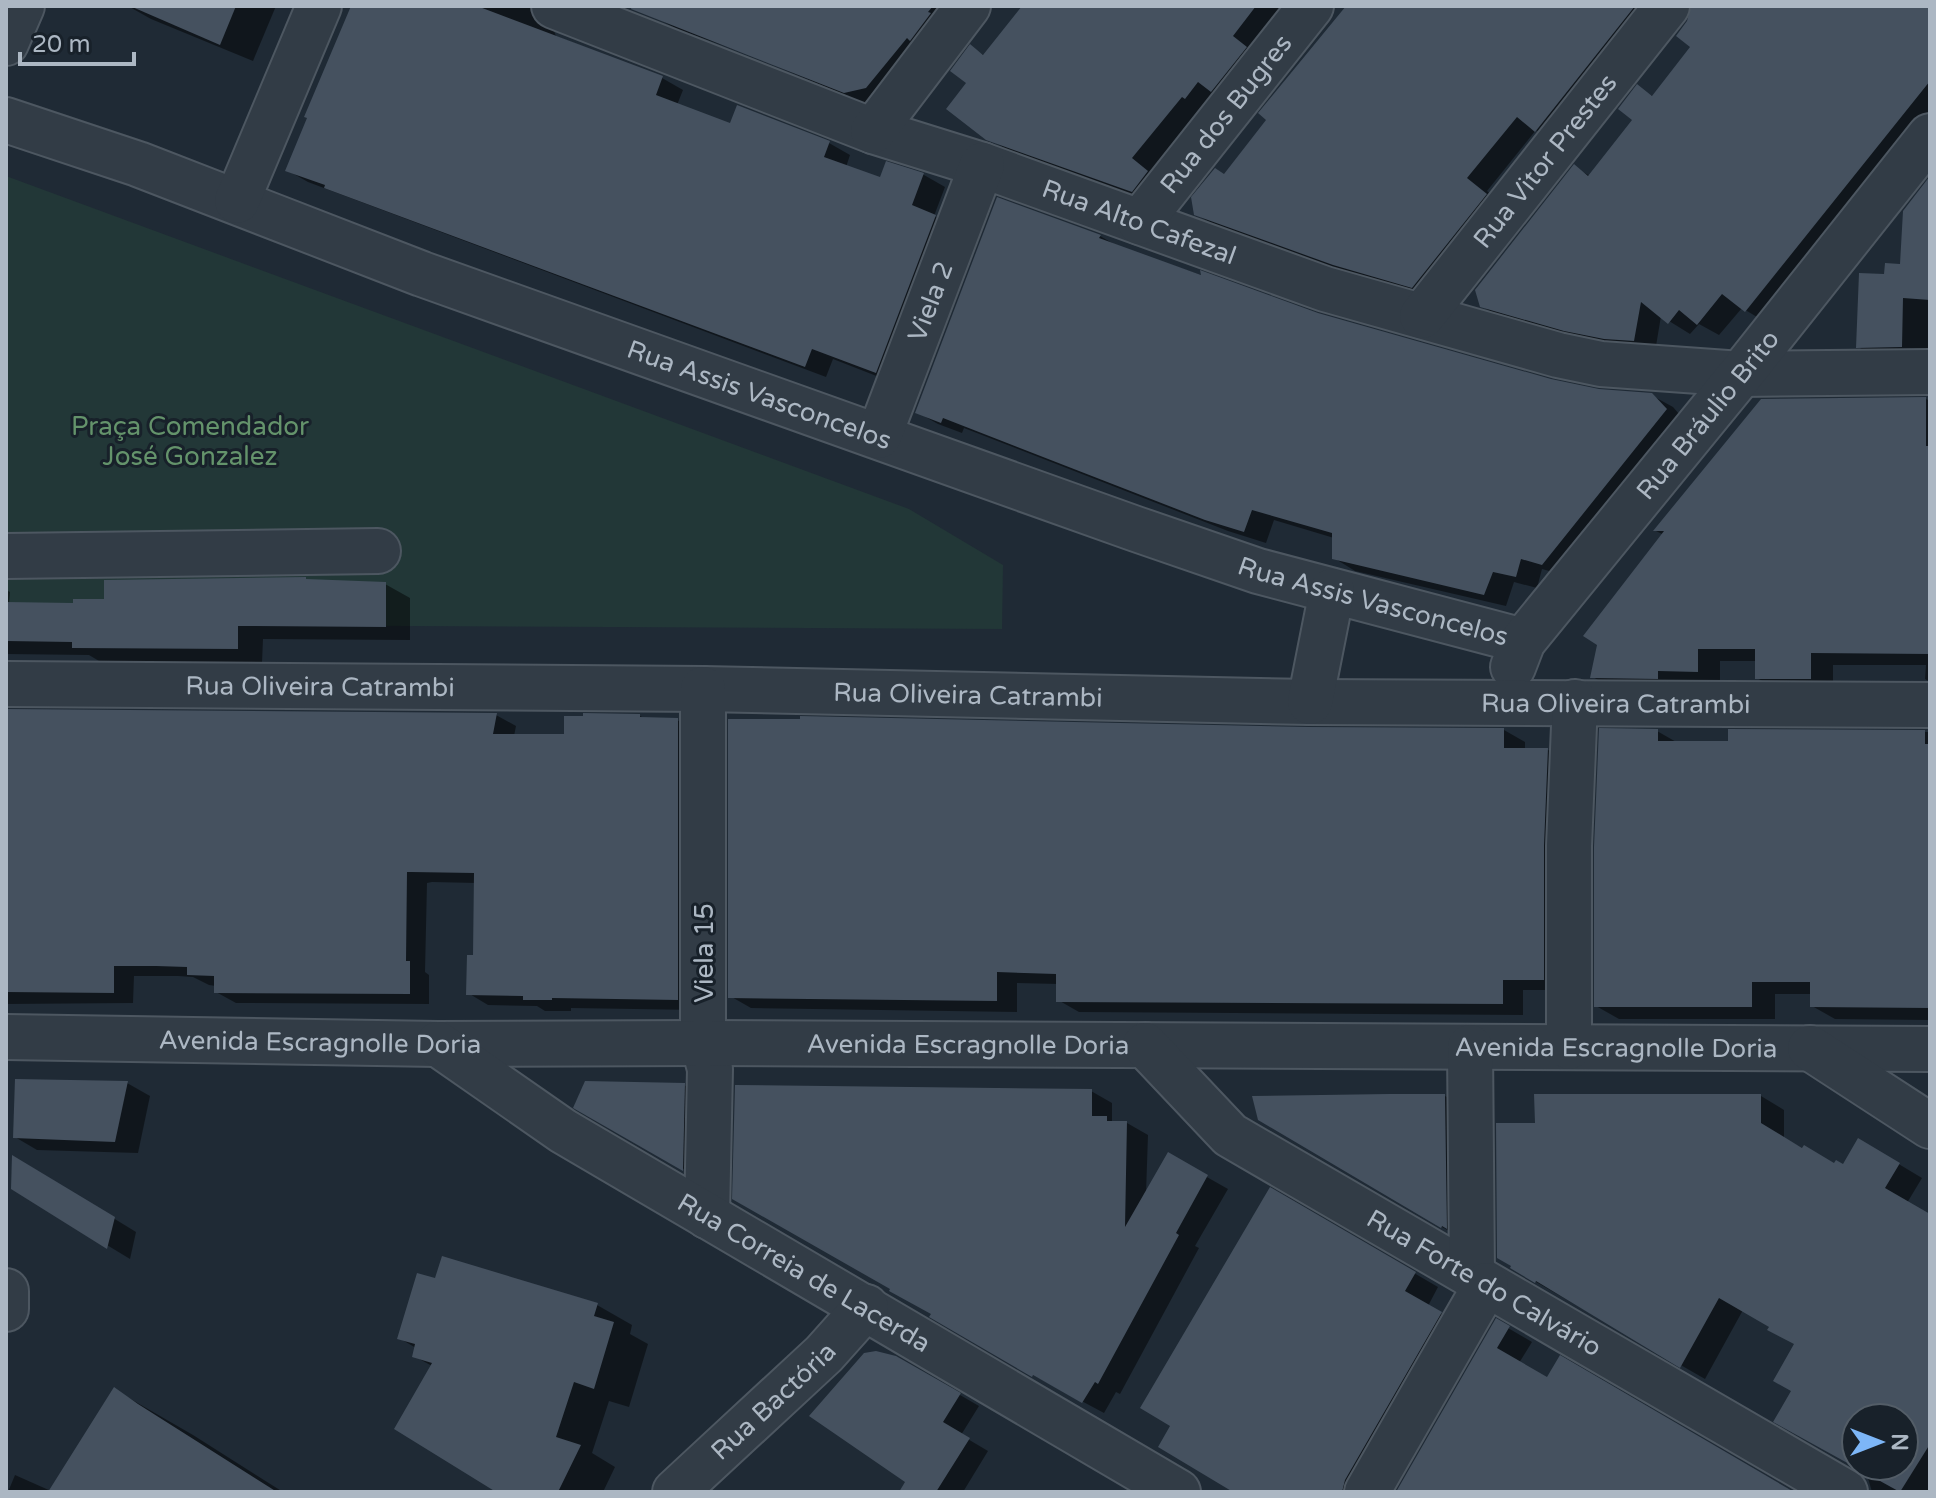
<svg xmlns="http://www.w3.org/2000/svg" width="1936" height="1498" font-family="'Varela Round',sans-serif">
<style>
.green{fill:#223737}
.shadow{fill:#0007;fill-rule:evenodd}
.building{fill:#45515f;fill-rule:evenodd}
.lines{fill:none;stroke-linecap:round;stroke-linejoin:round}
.minor-casing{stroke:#4d5761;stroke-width:48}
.minor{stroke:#323c46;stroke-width:44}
.labels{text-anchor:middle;stroke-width:6;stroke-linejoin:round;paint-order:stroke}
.street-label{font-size:26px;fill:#acb7c3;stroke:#18212a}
.park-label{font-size:26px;fill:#64936b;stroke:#18212a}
</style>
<rect width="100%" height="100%" fill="#1f2a35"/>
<!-- green -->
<polygon class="green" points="6,176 909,509 1003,565 1002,629 6,624"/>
<!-- shadow -->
<g class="shadow">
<polygon points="128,6 276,6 253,61 151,19"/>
<polygon points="353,6 554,6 550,22 556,36 662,78 683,90 677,105 731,126 738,107 829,143 850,155 846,167 881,179 887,164 924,175 945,187 934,216 956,229 897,384 833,359 826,377 308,182 287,170"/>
<polygon points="654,6 961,6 866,104 750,55 677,29 655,17"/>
<polygon points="1024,6 1283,6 1274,16 1277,19 1151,171 1168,185 1153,203 1010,151 987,138 969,83 971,47 985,56"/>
<polygon points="1348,6 1665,6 1557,142 1536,130 1487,191 1506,207 1434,299 1356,276 1217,226 1195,214 1269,120"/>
<polygon points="1693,6 1930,6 1930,118 1767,323 1742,308 1719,335 1699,324 1690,334 1661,316 1655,352 1587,342 1503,318 1481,306 1574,167 1590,176 1635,120 1637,87 1654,97 1693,47"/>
<polygon points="1930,189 1930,359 1880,359 1858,347 1886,276 1901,266"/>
<polygon points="998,199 1100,236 1119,247 1318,315 1551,381 1599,391 1651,395 1673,407 1686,422 1564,575 1542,569 1537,588 1514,582 1506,606 1355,571 1334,558 1334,538 1274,520 1266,543 1228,531 964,428 962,433 938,424 917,412"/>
<polygon points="1926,399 1930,401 1930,682 1925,679 1926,665 1833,665 1833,691 1780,691 1757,678 1757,661 1720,661 1720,684 1615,690 1593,677 1664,535 1656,531"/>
<polygon points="310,581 385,584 410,598 410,640 263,639 262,663 99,661 89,655 6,654 6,590 10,592 9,604 75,605"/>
<polygon points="6,710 496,715 516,726 514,736 566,736 640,716 646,719 677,720 697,732 697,1010 571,1008 571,1011 545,1011 537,1006 488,1005 468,993 475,957 476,883 432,882 427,883 425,972 429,975 429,1004 236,1003 216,992 216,986 209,985 193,977 178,976 134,976 133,1003 6,1004"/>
<polygon points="1309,729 1504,730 1525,742 1525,750 1548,750 1568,762 1564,990 1523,990 1523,1015 1079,1012 1058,1000 1058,984 1017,983 1017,1012 751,1008 730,996"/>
<polygon points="1657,731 1678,743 1730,743 1730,731 1930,732 1930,1020 1835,1019 1812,1006 1812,994 1775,994 1775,1019 1619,1019 1596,1006"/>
<polygon points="127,1083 150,1096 138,1153 37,1150 15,1137"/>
<polygon points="684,1085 705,1097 703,1180 596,1119"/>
<polygon points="1091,1091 1112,1103 1112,1121 1127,1123 1148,1135 1146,1194 1168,1155 1228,1189 1195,1246 1199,1248 1120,1394 1116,1392 1104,1413 1033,1375"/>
<polygon points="1445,1096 1467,1109 1464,1239 1442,1227"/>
<path d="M1761,1096l23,14v28l50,28h9l39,-12 40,24 -15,25 23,13v276h-58l-4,-14 -9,-9 -83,-48 18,-31 2,-46 -53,-34 -38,69 -193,-111 25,-143zM1856,1418h48v48h-48z"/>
<polygon points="35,1170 136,1232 130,1259 13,1188"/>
<polygon points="1271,1190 1438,1287 1428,1306 1464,1327 1369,1492 1236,1492 1173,1425"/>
<polygon points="443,1258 597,1305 632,1325 630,1334 648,1344 629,1407 609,1401 592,1453 615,1467 603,1492 499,1492 432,1366 414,1356 416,1348 399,1338 436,1280"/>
<polygon points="1496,1321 1532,1342 1519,1363 1548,1380 1791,1492 1398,1492"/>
<polygon points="896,1358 979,1406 961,1435 988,1451 963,1492 901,1492 908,1481"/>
<polygon points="115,1390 193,1435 283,1492 8,1492 15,1475 51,1491"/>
</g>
<!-- building -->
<g class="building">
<polygon points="130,6 236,6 220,45"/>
<polygon points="351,6 477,6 663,76 656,95 730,123 737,105 830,141 824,157 880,177 886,161 924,173 912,205 936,215 876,373 812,349 805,367 324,188 325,185 285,171 307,118 304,117"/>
<polygon points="632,6 933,6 928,12 931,13 910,41 907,38 866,88 844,93 631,9"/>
<polygon points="1022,6 1256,6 1233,36 1247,47 1211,92 1198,82 1185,99 1182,97 1132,158 1148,171 1132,192 986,140 946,109 966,83 950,71 970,44 983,55"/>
<polygon points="1346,6 1635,6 1535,132 1517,117 1467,178 1487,194 1412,288 1333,265 1194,215 1191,197 1215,168 1224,174 1266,120 1258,113"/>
<polygon points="1691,6 1930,6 1930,81 1745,312 1722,294 1697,325 1679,310 1668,324 1641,302 1634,341 1604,339 1564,331 1480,307 1475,290 1574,164 1588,176 1632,120 1618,109 1637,84 1652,96 1690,47 1676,36 1687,21"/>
<polygon points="1930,176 1930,300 1903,298 1902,347 1856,348 1859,273 1884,274 1885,263 1900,264 1903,211"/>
<polygon points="997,197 1101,235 1099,238 1201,275 1200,270 1318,313 1551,379 1599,389 1652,393 1667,409 1542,565 1521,559 1516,577 1493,572 1484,595 1332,559 1332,533 1252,510 1244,532 1205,520 943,418 941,423 915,413"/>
<polygon points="1926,397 1926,446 1930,446 1930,654 1811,653 1811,679 1755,679 1755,649 1698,649 1698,672 1658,671 1658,679 1590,678 1597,645 1583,636 1664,531 1653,531 1761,399"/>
<polygon points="306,577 306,579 386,582 386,627 238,626 238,649 72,648 72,642 6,641 6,602 73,603 73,599 104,599 104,580"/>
<polygon points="6,709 497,713 493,734 564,734 564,716 583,716 583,713 640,714 640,717 678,718 678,1000 552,998 552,1000 523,1000 523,996 466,995 467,955 473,955 474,873 411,872 407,872 406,961 410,961 410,994 214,993 214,976 187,975 187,967 156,966 114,966 114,993 6,992"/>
<polygon points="800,716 1309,727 1504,728 1504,748 1548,748 1544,846 1544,980 1503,980 1503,1004 1056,1002 1056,974 997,972 997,1001 728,998 728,719 800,719"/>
<polygon points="1599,728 1658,729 1658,741 1728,741 1728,729 1925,730 1925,744 1930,744 1930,1008 1810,1007 1810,982 1752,982 1752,1007 1594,1007 1594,847"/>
<polygon points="15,1079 128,1081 115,1142 13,1138"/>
<polygon points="585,1081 685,1083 683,1171 573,1108"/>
<polygon points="735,1085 1092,1089 1092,1116 1107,1116 1107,1121 1127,1121 1125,1227 1168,1152 1208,1175 1176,1233 1179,1235 1098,1384 1095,1382 1082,1403 1033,1375 1032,1377 929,1317 931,1314 889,1291 890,1289 732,1199"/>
<polygon points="1389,1094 1445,1094 1447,1229 1442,1226 1441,1228 1258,1120 1252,1096"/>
<path d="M1534,1094h227v29l41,25 2,-3 30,18 2,-3 7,4 15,-26 42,25 -15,25 45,26v230l-30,48 -127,-70 18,-31 -18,-10 21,-37 -27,-14 2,-3 -50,-29 -39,70 -144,-87 -1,2 -25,-15 1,-2 -14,-8 -1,-135h39zM1856,1418h48v48h-48z"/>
<polygon points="12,1155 115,1217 107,1249 11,1189"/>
<polygon points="1270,1187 1416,1272 1405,1291 1442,1312 1345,1480 1342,1492 1233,1492 1158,1447 1170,1426 1140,1408"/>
<polygon points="442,1256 598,1303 594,1316 614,1322 594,1389 574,1382 556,1437 581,1445 558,1492 496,1492 394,1429 432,1363 412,1357 415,1344 397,1339 417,1273 435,1278"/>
<polygon points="1496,1318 1510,1326 1497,1348 1547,1377 1560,1355 1794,1492 1396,1492"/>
<polygon points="876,1351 896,1356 961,1393 943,1422 970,1438 936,1492 899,1492 905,1482 809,1416 864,1353"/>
<polygon points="114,1387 138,1404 277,1492 48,1492"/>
</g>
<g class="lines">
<defs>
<g id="minor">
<path id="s1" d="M554,6l319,125 109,34 343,124 233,66 43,9 140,10 189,-2"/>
<polyline points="6,43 22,6"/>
<path id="s2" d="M6,120l132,44 284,110 714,255 122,42 265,70"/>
<polyline points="873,131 968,6"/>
<polyline points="237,201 319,6"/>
<path id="s3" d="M1140,222l171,-216"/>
<path id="s4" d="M1422,316l245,-310"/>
<path id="s5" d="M879,436l103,-271"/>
<polyline points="6,556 378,551"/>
<path id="s6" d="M1513,667l10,-26 218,-267 189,-238"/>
<path id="s7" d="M6,684l697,5 607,13 620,3"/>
<polyline points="703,689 703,1043 710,1069 707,1216"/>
<polyline points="1310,702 1332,591"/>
<path id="s8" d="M6,1037l432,7 265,-1 1227,6"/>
<path id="s9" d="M438,1044l125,87 615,361"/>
<path id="s10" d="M1145,1045l85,90 615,357"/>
<polyline points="1470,1047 1472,1276"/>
<polyline points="1569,1047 1569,846 1575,702"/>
<polyline points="1810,1048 1930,1126"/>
<polyline points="6,1291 6,1309"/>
<path id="s11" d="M675,1492l149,-138 42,-47"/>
<polyline points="1367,1492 1486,1285"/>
</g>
</defs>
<!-- minor casing -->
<use href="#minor" class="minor-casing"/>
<!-- minor -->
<use href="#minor" class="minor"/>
</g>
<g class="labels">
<!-- street labels -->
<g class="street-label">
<text dy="9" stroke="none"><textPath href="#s3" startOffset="138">Rua dos Bugres</textPath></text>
<text dy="9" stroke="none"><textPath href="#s4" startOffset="198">Rua Vitor Prestes</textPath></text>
<text dy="9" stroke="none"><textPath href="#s1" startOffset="624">Rua Alto Cafezal</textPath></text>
<text dy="9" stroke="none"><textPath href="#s5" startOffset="144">Viela 2</textPath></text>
<text dy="9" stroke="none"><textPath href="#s2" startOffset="802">Rua Assis Vasconcelos</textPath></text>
<text dy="9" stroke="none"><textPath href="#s6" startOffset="320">Rua Bráulio Brito</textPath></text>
<text dy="9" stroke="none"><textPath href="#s2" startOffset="1450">Rua Assis Vasconcelos</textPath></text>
<text dy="9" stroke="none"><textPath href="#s7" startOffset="314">Rua Oliveira Catrambi</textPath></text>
<text dy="9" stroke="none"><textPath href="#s7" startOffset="962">Rua Oliveira Catrambi</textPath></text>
<text dy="9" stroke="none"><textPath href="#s7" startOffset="1610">Rua Oliveira Catrambi</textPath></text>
<text transform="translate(704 953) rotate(-90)" y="9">Viela 15</text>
<text dy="9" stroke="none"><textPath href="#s8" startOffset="314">Avenida Escragnolle Doria</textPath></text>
<text dy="9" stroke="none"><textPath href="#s8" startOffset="962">Avenida Escragnolle Doria</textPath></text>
<text dy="9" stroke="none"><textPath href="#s8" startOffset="1610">Avenida Escragnolle Doria</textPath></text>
<text dy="9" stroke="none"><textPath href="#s9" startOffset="432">Rua Correia de Lacerda</textPath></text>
<text dy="9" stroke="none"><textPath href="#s10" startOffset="418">Rua Forte do Calvário</textPath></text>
<text dy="9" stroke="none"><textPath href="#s11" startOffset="134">Rua Bactória</textPath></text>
</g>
<!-- park labels -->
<g class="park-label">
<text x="190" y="435">Praça Comendador<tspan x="190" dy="30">José Gonzalez</tspan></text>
</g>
</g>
<!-- border -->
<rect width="1936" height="1498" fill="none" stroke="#acb7c3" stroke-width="16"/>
<!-- north arrow -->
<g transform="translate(1880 1442) rotate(90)"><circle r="38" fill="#18212a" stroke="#535d67" stroke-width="2"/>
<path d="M0-6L14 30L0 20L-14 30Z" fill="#7db6f7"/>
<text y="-12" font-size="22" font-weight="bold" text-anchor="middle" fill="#acb7c3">N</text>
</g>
<!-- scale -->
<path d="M20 52v12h114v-12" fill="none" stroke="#acb7c3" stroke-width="4"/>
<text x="32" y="52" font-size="24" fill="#acb7c3" stroke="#18212a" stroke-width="6" paint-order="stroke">20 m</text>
</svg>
